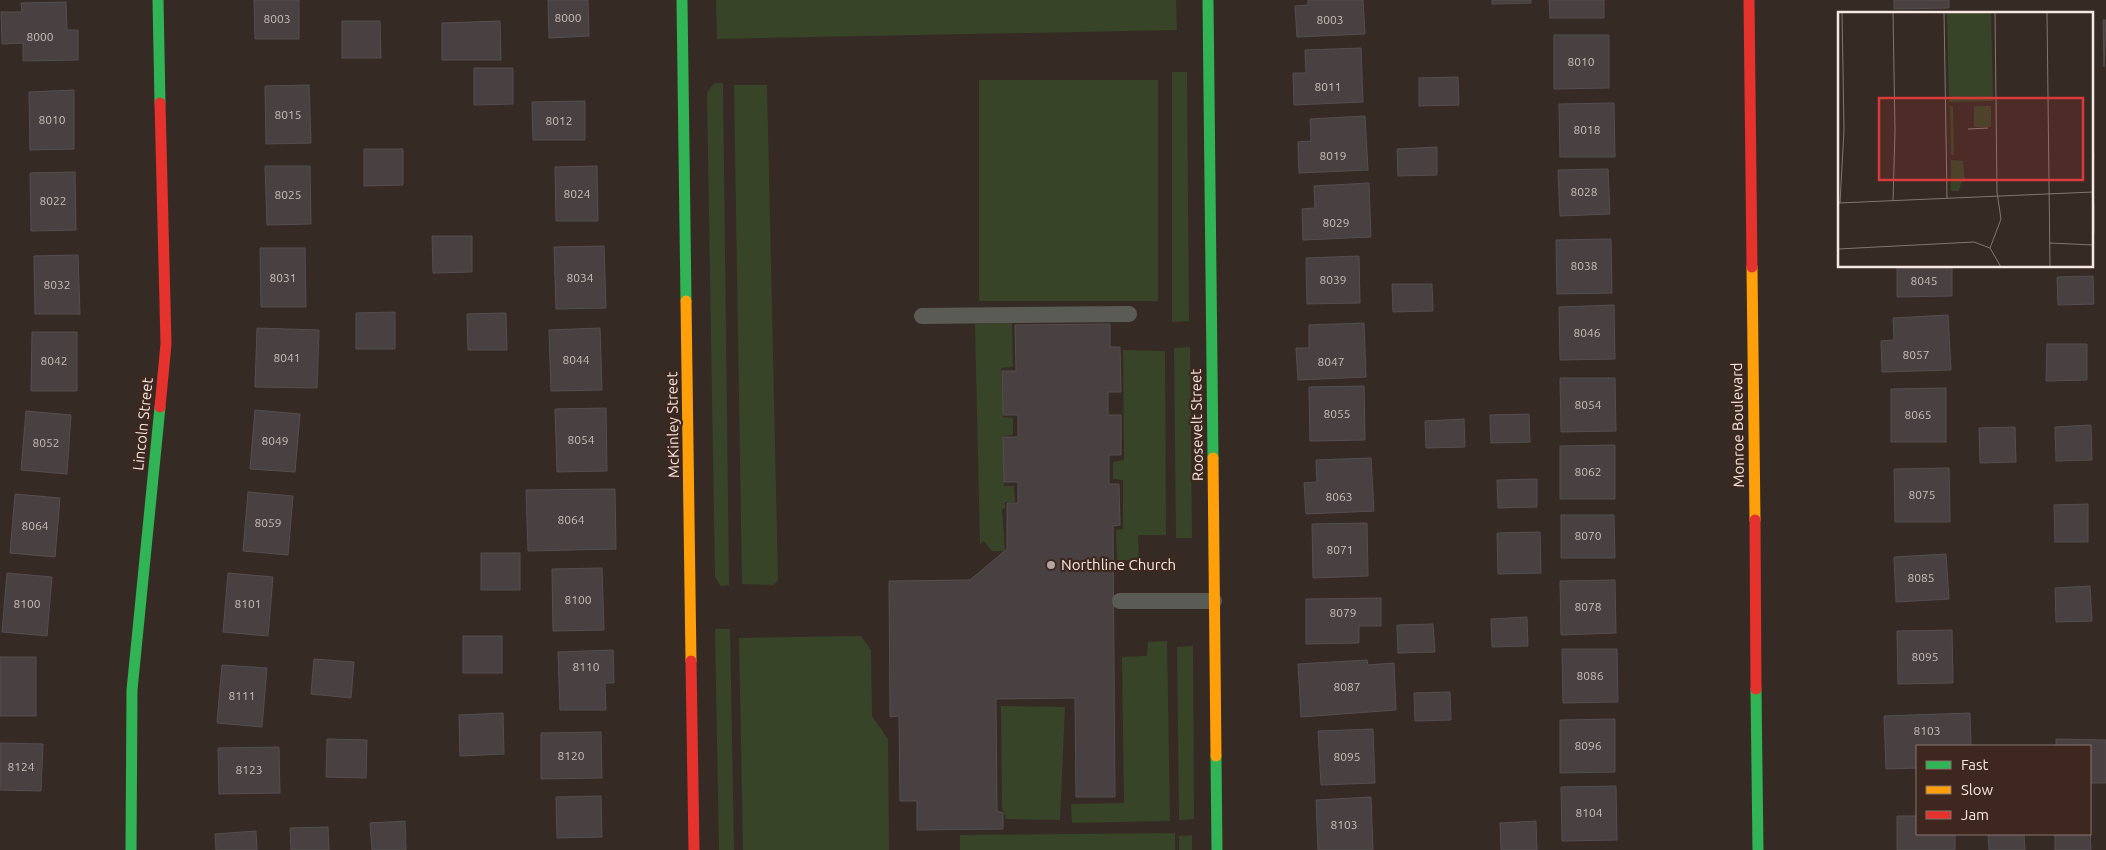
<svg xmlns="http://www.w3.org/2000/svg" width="2106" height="850" font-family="Ubuntu,sans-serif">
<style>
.green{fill:#384427}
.building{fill:#484041;stroke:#554e4f}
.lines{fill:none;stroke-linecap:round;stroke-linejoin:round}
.lane{stroke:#5b5b56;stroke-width:16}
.fast{stroke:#30b455;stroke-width:11}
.slow{stroke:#ff9f0a;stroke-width:11}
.jam{stroke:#e5322d;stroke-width:11}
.poi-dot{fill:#b3a6a0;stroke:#3d271e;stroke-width:2}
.labels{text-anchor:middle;stroke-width:4.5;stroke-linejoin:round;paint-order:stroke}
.number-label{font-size:12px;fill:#cbbeba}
.street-label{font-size:15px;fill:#f7e8e2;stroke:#3d271e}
.poi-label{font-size:15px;fill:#f7e8e2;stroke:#3d271e;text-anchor:start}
.inset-road{fill:none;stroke:#837671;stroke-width:1}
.view{fill:#d93b3b;fill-opacity:0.15;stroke:#d93b3b;stroke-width:2.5}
.inset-edge{fill:none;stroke:#f7e8e2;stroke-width:2.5}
</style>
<rect width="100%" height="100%" fill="#362a25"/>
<!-- green -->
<g class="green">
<polygon points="716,0 1176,0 1177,30 717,39"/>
<polygon points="1172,72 1187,72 1189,321 1172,322"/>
<rect x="979" y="80" width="179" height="221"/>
<polygon points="714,83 723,83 729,585 721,586 715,577 707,93"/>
<polygon points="734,85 767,85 778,580 774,585 742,584"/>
<polygon points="1012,323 1013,367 1001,368 1003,417 1013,418 1013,435 1003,436 1004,486 1014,486 1015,502 1005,502 1005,508 1002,510 1005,551 992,551 984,541 980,544 975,324"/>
<polygon points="1190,347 1192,538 1176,538 1174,348"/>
<polygon points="1123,350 1165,351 1166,535 1138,535 1139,561 1117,560 1116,530 1123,529 1123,480 1113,479 1113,462 1124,460"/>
<polygon points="715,629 730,629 734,850 719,850"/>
<polygon points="861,636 871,650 872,716 888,739 889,850 743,850 739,638"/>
<polygon points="1167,641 1170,821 1072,823 1071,804 1124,803 1122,657 1147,656 1148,642"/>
<polygon points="1193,646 1194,819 1179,820 1177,647"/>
<polygon points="1001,706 1065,707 1060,820 1006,819 1002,809"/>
<polygon points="1175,833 1175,850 960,850 960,835"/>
<polygon points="1192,835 1192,850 1179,850 1179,836"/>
</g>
<!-- building -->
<g class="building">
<polygon points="254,0 299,0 299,39 255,39"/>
<polygon points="548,0 588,0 589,36 549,38"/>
<polygon points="1308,0 1363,0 1365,34 1297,37 1295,6 1308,5"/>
<polygon points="1492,0 1531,0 1531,3 1492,4"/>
<polygon points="1549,0 1604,0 1604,18 1550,18"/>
<polygon points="1894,0 1949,0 1949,8 1894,9"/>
<polygon points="66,2 67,30 78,30 78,60 23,61 23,43 2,44 1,12 22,12 21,3"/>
<polygon points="2103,20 2106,20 2104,67"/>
<polygon points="342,21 380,21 381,58 342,58"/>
<polygon points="500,21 501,60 442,60 442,23"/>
<polygon points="1554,35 1609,35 1609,88 1554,89"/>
<polygon points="1361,48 1363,102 1294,105 1293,73 1306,73 1305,50"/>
<polygon points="474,68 513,68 513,104 474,105"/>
<polygon points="1458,77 1459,105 1419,106 1419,78"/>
<polygon points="309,85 311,143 266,144 265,86"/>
<polygon points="74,90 74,149 30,150 29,92"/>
<polygon points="585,101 585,140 533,140 532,102"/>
<polygon points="1614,103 1615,157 1560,157 1559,104"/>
<polygon points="1365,116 1368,170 1299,173 1298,142 1311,141 1310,119"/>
<polygon points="2092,130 2094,159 2092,159"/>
<polygon points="1437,147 1437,175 1398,176 1397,149"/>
<polygon points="364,149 403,149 403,185 364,186"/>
<polygon points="265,166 310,166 311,224 267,225"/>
<polygon points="597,166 598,221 556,221 555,167"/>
<polygon points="1608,169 1610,214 1560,216 1558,170"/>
<polygon points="75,172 76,230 31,231 30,173"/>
<polygon points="1369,183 1371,237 1303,240 1302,209 1315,208 1314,186"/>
<rect x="2092" y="204" width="2" height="29"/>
<polygon points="432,236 472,236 472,272 433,273"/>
<polygon points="1611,239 1612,293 1557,294 1556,240"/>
<polygon points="604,246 606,308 556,309 554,247"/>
<polygon points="260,248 305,248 306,307 261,307"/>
<polygon points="78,255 80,314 35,314 34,256"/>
<polygon points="1359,256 1360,303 1307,304 1306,258"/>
<polygon points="1897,266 1952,266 1952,296 1897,297"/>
<polygon points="2093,276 2094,304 2058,305 2057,277"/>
<polygon points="1392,284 1432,284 1433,311 1393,312"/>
<polygon points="1614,305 1615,359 1560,360 1559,307"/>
<polygon points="395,312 395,349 356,349 356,313"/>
<polygon points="506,313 507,350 468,350 467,314"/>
<polygon points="1948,315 1951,370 1882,372 1881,341 1894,340 1893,318"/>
<polygon points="1364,323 1366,377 1298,380 1296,348 1309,348 1309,325"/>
<polygon points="1110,324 1110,347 1120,347 1121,392 1108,392 1108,415 1121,415 1121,455 1109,455 1109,484 1119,484 1120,525 1113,526 1115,797 1076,797 1075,698 996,699 997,811 1003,813 1003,829 917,830 917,801 900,801 899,716 890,717 889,581 970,580 1007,549 1007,503 1018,503 1018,482 1004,482 1003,437 1018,437 1018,415 1003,415 1002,371 1016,371 1015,325"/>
<polygon points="257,328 319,330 317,388 255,387"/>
<polygon points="600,328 602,390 551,391 549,330"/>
<polygon points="32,332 77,332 77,391 31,391"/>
<polygon points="2047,344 2087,344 2087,380 2046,381"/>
<polygon points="1560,378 1615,378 1616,431 1561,432"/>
<polygon points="1364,386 1365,440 1310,441 1309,387"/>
<polygon points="1946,388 1946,442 1891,442 1891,389"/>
<polygon points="606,408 607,471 557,472 555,409"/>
<polygon points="255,410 300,414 295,472 250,469"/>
<polygon points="26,411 71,415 67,474 21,470"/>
<polygon points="1529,414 1530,442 1491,443 1490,415"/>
<polygon points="1464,419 1465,447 1426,448 1425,421"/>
<polygon points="2091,425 2092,460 2056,461 2055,427"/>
<polygon points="2015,427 2016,462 1980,463 1979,428"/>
<polygon points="1615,445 1615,499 1560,499 1560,446"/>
<polygon points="1371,458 1374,511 1306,514 1304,483 1317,482 1316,460"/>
<polygon points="1949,468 1950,522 1895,522 1894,469"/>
<polygon points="1537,479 1537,507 1498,508 1497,480"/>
<polygon points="615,489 616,549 528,551 526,490"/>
<polygon points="248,492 293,496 288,555 243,551"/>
<polygon points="15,494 60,498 55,557 10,553"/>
<polygon points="2088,504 2088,542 2055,542 2054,505"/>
<polygon points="1561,515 1614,515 1615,558 1561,558"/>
<polygon points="1367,523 1368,576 1313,578 1312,524"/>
<polygon points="1540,532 1541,573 1498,574 1497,533"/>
<rect x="481" y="553" width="39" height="37"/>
<polygon points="1946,554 1949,599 1896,602 1894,557"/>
<polygon points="602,568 604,630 553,631 552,569"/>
<polygon points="7,573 52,577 47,636 2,632"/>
<polygon points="228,573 273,577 268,636 223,632"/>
<polygon points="1615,580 1616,633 1561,635 1560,581"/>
<polygon points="2090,586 2092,621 2056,622 2055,588"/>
<polygon points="1381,598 1381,626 1359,626 1359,643 1306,644 1306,599"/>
<polygon points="1527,617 1528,646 1492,647 1491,619"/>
<polygon points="1433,624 1435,652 1398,653 1397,625"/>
<polygon points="1952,630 1953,683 1898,684 1897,631"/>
<rect x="463" y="636" width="39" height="37"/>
<polygon points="1562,649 1617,649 1618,702 1563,703"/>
<polygon points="613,650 614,683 605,683 606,710 560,710 558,652"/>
<rect x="0" y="657" width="36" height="59"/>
<polygon points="314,659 354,662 351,698 311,694"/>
<polygon points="1367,660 1368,665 1394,663 1396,710 1301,717 1298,664"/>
<polygon points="222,665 267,668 262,727 217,723"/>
<polygon points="1450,692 1451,720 1415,721 1414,693"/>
<polygon points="503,713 504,754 460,756 459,715"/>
<polygon points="1970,713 1971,746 1917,746 1917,768 1886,769 1884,716"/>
<polygon points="1615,719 1615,772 1560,773 1560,720"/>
<polygon points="1373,729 1375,783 1321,785 1318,731"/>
<polygon points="601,732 602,778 541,779 541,733"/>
<polygon points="327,739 367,740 366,778 326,777"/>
<polygon points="2056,739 2106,740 2106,783 2090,783 2090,746 2056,746"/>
<polygon points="0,743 43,744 41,791 0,790"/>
<polygon points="279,747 280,793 219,794 218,748"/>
<polygon points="1616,786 1617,840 1562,841 1561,787"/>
<polygon points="601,796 602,837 557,838 556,797"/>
<polygon points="1371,797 1373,850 1318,850 1316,800"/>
<polygon points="1897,816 1917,816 1917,834 1955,834 1955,850 1897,850"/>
<polygon points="405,821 406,850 372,850 370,823"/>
<polygon points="1536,821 1537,850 1501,850 1500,823"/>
<polygon points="328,827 329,850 291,850 290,828"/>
<polygon points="2090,827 2091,850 2055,850 2055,834 2090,834"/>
<polygon points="256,831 257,850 216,850 215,834"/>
<polygon points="1988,834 2024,834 2025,850 1989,850"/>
</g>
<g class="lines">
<!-- lane -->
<g class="lane">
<polyline points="922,316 1129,314"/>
<polyline points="1120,601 1214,601"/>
</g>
<!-- fast -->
<g class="fast">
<polyline points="158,0 160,103"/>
<polyline points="682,0 686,301"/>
<polyline points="1208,0 1213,458"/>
<polyline points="1756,689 1758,850"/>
<polyline points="1216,756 1217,850"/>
<polyline points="131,850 132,690 160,407"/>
</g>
<!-- slow -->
<g class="slow">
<polyline points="1752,267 1755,520"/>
<polyline points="686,301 691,661"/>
<polyline points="1213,458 1216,756"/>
</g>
<!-- jam -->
<g class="jam">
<polyline points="1749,0 1752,267"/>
<polyline points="160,407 166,344 160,103"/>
<polyline points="1755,520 1756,689"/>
<polyline points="691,661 694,850"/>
</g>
</g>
<!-- markers -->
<circle class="poi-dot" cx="1051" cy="565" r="5"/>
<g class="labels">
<!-- number labels -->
<g class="number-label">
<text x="568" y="22">8000</text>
<text x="277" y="23">8003</text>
<text x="1330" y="24">8003</text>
<text x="40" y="41">8000</text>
<text x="1581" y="66">8010</text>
<text x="1328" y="91">8011</text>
<text x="288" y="119">8015</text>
<text x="52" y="124">8010</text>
<text x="559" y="125">8012</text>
<text x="1587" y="134">8018</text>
<text x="1333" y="160">8019</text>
<text x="1584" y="196">8028</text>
<text x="577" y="198">8024</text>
<text x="288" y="199">8025</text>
<text x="53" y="205">8022</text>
<text x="1336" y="227">8029</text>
<text x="1584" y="270">8038</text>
<text x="283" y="282">8031</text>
<text x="580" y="282">8034</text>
<text x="1333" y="284">8039</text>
<text x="1924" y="285">8045</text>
<text x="57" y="289">8032</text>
<text x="1587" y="337">8046</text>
<text x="1916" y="359">8057</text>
<text x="287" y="362">8041</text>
<text x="576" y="364">8044</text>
<text x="54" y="365">8042</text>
<text x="1331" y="366">8047</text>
<text x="1588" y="409">8054</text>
<text x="1337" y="418">8055</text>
<text x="1918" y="419">8065</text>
<text x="581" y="444">8054</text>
<text x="275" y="445">8049</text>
<text x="46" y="447">8052</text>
<text x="1588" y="476">8062</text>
<text x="1922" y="499">8075</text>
<text x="1339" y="501">8063</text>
<text x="571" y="524">8064</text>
<text x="268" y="527">8059</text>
<text x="35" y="530">8064</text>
<text x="1588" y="540">8070</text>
<text x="1340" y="554">8071</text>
<text x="1921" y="582">8085</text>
<text x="578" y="604">8100</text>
<text x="27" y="608">8100</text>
<text x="248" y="608">8101</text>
<text x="1588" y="611">8078</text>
<text x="1343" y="617">8079</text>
<text x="1925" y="661">8095</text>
<text x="586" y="671">8110</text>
<text x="1590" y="680">8086</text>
<text x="1347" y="691">8087</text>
<text x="242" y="700">8111</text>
<text x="1927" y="735">8103</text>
<text x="1588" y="750">8096</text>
<text x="571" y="760">8120</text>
<text x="1347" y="761">8095</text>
<text x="21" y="771">8124</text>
<text x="249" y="774">8123</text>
<text x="1589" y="817">8104</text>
<text x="1344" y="829">8103</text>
</g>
<!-- street labels -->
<g class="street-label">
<text transform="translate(143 424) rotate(-84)" y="5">Lincoln Street</text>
<text transform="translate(673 425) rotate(-91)" y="5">McKinley Street</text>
<text transform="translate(1197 425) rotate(-91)" y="5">Roosevelt Street</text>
<text transform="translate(1738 425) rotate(-91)" y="5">Monroe Boulevard</text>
</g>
<!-- poi labels -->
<g class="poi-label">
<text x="1061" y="570">Northline Church</text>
</g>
</g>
<!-- overview -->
<g transform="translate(1838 12)">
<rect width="255" height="255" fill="#362a25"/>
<path d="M109,0h44l2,89 -44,1zM112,94h3l1,49h-3zM136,94h17v21h-17zM113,148l12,1 2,20 -4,2 -2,8h-8z" fill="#384427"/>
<path class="inset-road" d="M106,0l3,186M209,0l3,255M130,117l20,-1M55,189l2,-70 -2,-119M0,191l255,-11M2,191l4,-73 -2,-118M212,231l43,2M152,236l11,-29 -4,-27 -2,-180M0,237l136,-7 16,6 11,19"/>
<path class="view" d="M41,86h204v82h-204z"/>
<rect width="255" height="255" class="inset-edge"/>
</g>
<!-- legend -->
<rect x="1916" y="745" width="175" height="90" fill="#3d271e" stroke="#87746c"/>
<rect x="1926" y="761" width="25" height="8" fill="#30b455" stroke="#87746c"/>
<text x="1961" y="770" font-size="15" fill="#f7e8e2">Fast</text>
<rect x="1926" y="786" width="25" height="8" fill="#ff9f0a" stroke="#87746c"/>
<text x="1961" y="795" font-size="15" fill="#f7e8e2">Slow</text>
<rect x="1926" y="811" width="25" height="8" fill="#e5322d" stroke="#87746c"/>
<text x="1961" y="820" font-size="15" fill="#f7e8e2">Jam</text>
</svg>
